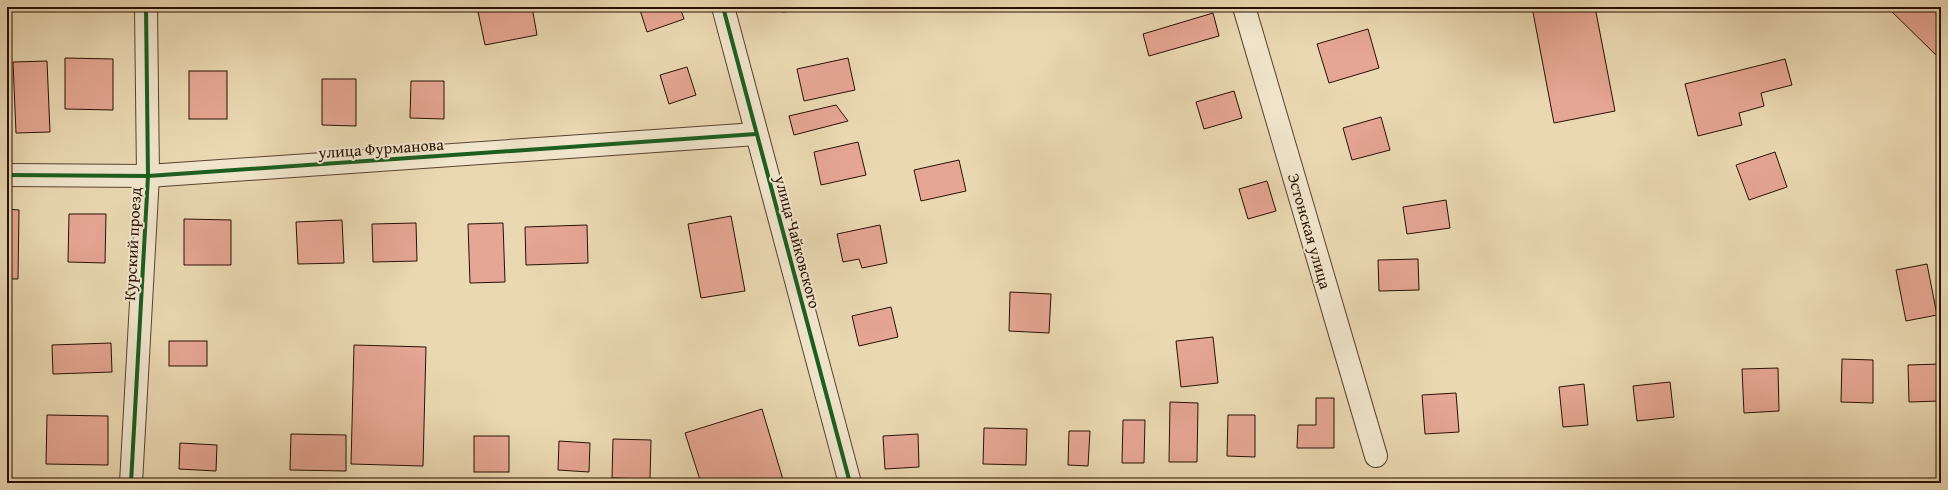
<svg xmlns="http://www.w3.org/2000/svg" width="1948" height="490" font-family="'Gentium Book Plus',serif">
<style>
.building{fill:#e5a693;stroke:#291003}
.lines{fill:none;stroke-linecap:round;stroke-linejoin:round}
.street-casing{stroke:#59422f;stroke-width:24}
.street{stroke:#f1e6cd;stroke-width:22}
.cycleway-casing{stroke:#f1e6cd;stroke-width:6}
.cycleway{stroke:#1b5e20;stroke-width:4}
.labels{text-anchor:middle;stroke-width:4;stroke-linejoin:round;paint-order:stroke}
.street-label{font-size:16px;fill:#291003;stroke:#f1e6cd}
</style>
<rect width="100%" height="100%" fill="#ead8b2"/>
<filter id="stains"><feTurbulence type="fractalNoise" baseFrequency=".005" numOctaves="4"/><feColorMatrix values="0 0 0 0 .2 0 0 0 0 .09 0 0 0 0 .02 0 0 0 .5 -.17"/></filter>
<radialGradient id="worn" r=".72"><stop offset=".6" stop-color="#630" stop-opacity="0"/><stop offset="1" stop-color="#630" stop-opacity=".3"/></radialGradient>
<!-- building -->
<g class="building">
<polygon points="477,7 532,7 537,35 485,45"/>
<polygon points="639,7 680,7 684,19 647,32"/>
<polygon points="782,7 831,7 831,8 782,12"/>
<polygon points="1532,7 1595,7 1615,111 1554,123"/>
<polygon points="1887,7 1941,7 1941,50 1936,55"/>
<polygon points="1213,13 1219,36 1149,56 1143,34"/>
<polygon points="1368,29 1379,68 1329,83 1317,44"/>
<polygon points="65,58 113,59 113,110 65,109"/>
<polygon points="848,58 855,90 804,101 797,69"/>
<polygon points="1785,59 1792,85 1761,93 1764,106 1739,113 1742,125 1698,136 1685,84"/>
<polygon points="47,61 50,132 16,133 13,62"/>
<polygon points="687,67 696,95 669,104 660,75"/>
<rect x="189" y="71" width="38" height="48"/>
<polygon points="322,79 356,79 356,126 322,125"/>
<polygon points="411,81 444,81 444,119 410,118"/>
<polygon points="1234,91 1242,118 1204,129 1196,102"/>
<polygon points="836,105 848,121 794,135 789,116"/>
<polygon points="1381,117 1390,150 1352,160 1343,128"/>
<polygon points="858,142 866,175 821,185 814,152"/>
<polygon points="1775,152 1787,187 1749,200 1736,165"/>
<polygon points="959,160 966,191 921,201 914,170"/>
<polygon points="1267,181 1276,211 1248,219 1239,189"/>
<polygon points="1446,200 1450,228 1407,234 1403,207"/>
<polygon points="7,209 19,210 18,279 7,279"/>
<polygon points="69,214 106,214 105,263 68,262"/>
<polygon points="731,216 745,291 701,298 688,224"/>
<polygon points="184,219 231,220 231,265 184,265"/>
<polygon points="342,220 344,263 298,264 296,222"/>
<polygon points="416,223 417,261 373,262 372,224"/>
<polygon points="503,223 505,282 470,283 468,224"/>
<polygon points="587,225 588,263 526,265 525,227"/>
<polygon points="880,225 887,263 862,268 859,259 843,262 837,234"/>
<polygon points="1418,259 1419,290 1379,291 1378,260"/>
<polygon points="1927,264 1937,315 1906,321 1896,270"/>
<polygon points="1010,292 1051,294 1049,333 1009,331"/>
<polygon points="891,307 898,337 859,346 852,316"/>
<polygon points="1213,337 1218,383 1181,387 1176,341"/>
<rect x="169" y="341" width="38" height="25"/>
<polygon points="111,343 112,372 53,374 52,345"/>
<polygon points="354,345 426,347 423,466 351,464"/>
<polygon points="1842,359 1873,360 1873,403 1841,402"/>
<polygon points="1941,364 1941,401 1909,402 1908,365"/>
<polygon points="1778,368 1779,411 1744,413 1742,369"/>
<polygon points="1670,382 1674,417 1637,421 1633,386"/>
<polygon points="1584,384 1588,425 1563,427 1559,387"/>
<polygon points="1456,393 1459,432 1425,434 1422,395"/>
<polygon points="1316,398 1334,398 1334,448 1297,448 1298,425 1316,425"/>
<polygon points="1170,402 1198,403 1197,462 1169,462"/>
<polygon points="762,409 784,483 701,483 685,433"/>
<rect x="7" y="410" width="3" height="69"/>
<polygon points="47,415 108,416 108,465 46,464"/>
<polygon points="1228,415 1255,415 1255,457 1227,456"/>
<polygon points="1123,420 1145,420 1144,463 1122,463"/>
<polygon points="984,428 1027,429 1026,465 983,464"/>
<polygon points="1069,431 1090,431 1088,466 1068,465"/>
<polygon points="291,434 346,435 346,471 290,470"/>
<polygon points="918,434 919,467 885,469 883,436"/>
<rect x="474" y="436" width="35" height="36"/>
<polygon points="613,439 651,440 650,479 612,478"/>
<polygon points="559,441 590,443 589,472 558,470"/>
<polygon points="180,443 217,445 216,471 179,469"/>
</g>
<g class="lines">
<defs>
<g id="street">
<polyline points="723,7 850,483"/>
<polyline points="1244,7 1376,456"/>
<polyline points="7,175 148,176 756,134"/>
<polyline points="131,483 148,176 146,7"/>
</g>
</defs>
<!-- street casing -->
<use href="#street" class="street-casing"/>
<!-- street -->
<use href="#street" class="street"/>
<defs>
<g id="cycleway">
<polyline points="723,7 850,483"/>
<polyline points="7,175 148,176 756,134"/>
<polyline points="131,483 148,176 146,7"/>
</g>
</defs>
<!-- cycleway casing -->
<use href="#cycleway" class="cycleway-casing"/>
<!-- cycleway -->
<use href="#cycleway" class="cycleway"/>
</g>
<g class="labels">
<!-- street labels -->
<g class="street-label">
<text transform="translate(381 148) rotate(-4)" y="6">улица Фурманова</text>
<text transform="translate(1310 231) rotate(74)" y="6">Эстонская улица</text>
<text transform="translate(798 242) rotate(75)" y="6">улица Чайковского</text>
<text transform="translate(132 244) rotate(-87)" y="6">Курский проезд</text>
</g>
</g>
<!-- margin -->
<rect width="1948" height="490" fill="none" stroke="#ead8b2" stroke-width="24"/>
<rect x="8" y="8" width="1932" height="474" fill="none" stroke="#291003" stroke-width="2"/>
<rect x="12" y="12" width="1924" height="466" fill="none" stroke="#291003"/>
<rect width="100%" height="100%" filter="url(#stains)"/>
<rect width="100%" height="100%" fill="url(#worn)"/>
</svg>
